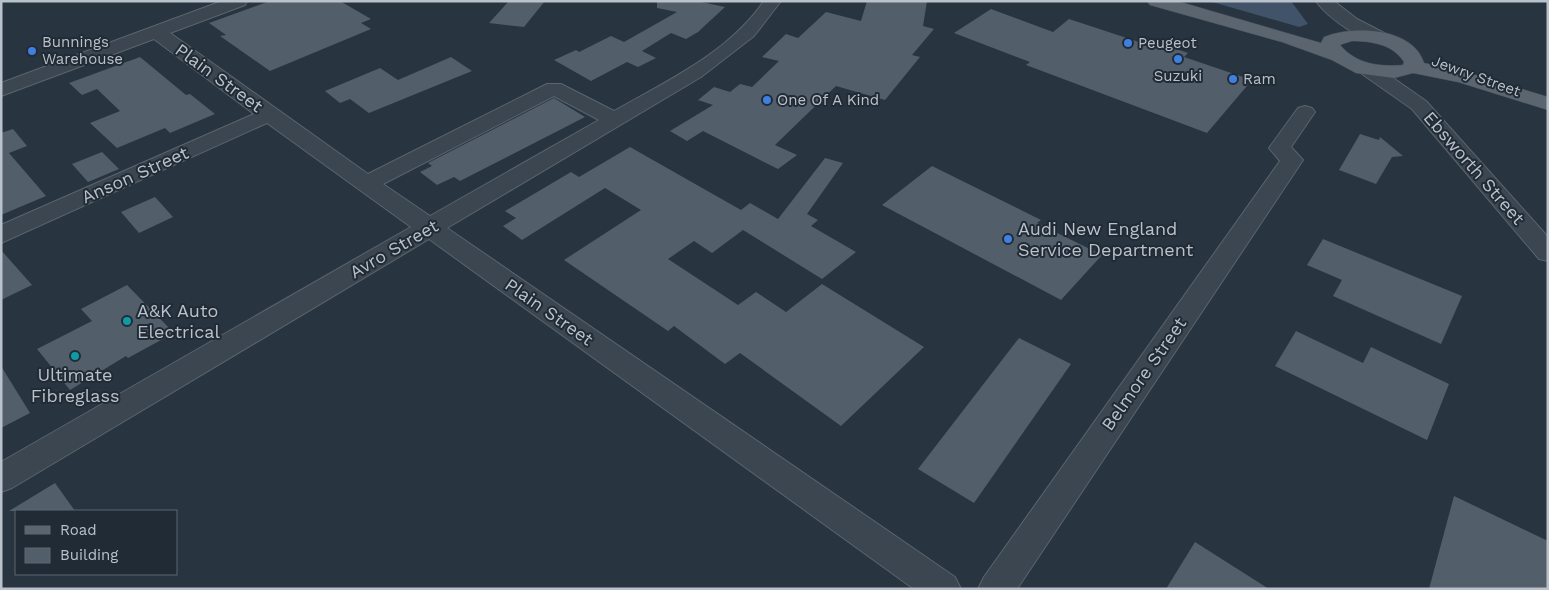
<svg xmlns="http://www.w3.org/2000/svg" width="1549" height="590" font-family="'Work Sans',sans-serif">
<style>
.water{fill:#405368}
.building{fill:#525f6b}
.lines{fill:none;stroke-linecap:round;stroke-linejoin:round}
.minor-casing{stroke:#5a646d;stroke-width:2}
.major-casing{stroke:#464f59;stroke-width:1}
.minor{fill:#3c4650;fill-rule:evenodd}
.major{fill:#5b6570;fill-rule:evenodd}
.shop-dot{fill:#3f7fe0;stroke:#212b35;stroke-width:2}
.culture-dot{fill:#0f9aa8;stroke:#212b35;stroke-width:2}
.labels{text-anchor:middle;stroke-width:4;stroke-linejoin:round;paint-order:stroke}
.far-poi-label{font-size:15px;fill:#b9c1ca;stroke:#212b35;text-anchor:start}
.far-street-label{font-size:15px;fill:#b9c1ca;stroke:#212b35}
.street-label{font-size:18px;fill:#b9c1ca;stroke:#212b35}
.poi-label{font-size:18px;fill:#b9c1ca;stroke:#212b35;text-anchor:start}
</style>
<rect width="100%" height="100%" fill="#283440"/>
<!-- water -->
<polygon class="water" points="1209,1 1291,1 1308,24 1299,27"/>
<!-- building -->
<g class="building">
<polygon points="270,1 340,1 371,19 361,23 371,29 270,71 220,36 226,35 209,23"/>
<polygon points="509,1 545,1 524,27 489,23"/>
<polygon points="657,1 697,1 725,7 698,32 686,39 671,33 642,51 656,58 638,67 627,62 591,81 554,60 576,50 579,52 611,36 624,42 677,12 657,8"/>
<polygon points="867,1 927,1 923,26 934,29 912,55 920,57 885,100 836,86 775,145 797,155 778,169 703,131 687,141 670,131 713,105 698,100 714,87 730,92 740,84 752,87 779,61 762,57 786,34 798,38 826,12 861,21"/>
<polygon points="991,9 1053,32 1069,19 1142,43 1146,39 1188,53 1184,57 1252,80 1207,133 1026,65 1030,62 954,33"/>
<polygon points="140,57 186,95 190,94 215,114 170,133 165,128 117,148 90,123 120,111 97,89 82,95 69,83"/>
<polygon points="451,57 472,71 369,113 350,99 340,103 325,91 380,68 398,80"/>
<polygon points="554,98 585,117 460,181 454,177 437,185 420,172 432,166 428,163"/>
<polygon points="13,129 27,146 9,153 46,196 1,215 1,133"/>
<polygon points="1360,134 1379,140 1380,137 1403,156 1392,157 1376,184 1339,170"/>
<polygon points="630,147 741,210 750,203 778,219 825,158 843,163 807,214 818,220 811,226 856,252 822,279 743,230 712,253 694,241 668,259 738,305 756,292 786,312 822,284 924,347 841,426 740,353 725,364 674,326 668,331 564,260 641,210 605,188 522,240 503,226 516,218 505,211 571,172 579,177"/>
<polygon points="102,152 119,169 88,182 72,164"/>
<polygon points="932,166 1041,220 1037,223 1102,255 1061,300 882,205"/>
<polygon points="155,197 173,217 139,233 121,212"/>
<polygon points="1323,239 1462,296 1441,344 1333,296 1342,280 1307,265"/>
<polygon points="1,250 32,285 1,300"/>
<polygon points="127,285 174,333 128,358 126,356 70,390 37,349 92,321 81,309"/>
<polygon points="1296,331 1363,363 1371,347 1449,384 1427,440 1275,366"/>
<polygon points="1019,338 1071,364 974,503 918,469"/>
<polygon points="1,366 30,413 1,428"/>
<polygon points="55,483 75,511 9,511"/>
<polygon points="1454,496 1548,541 1548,589 1429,589"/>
<polygon points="1195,542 1269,589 1166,589"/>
</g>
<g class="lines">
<defs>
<g id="minor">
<path d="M222,1h25l-2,4 -75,28 198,141 179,-90h14l53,27c53,-30 114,-58 150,-110h17l-27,35 -53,41 -254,151 508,349 6,12h-47l-485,-350 -417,249 -11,4v-30l410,-235 -144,-104 -266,120v-18l253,-111 -100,-75 -153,57v-13zM554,96l45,24 -169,96 -47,-32z"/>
<path d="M1316,1h18l23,18 31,16 3,4 -3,4c-18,5 -62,-26 -72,-42z"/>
<polygon points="1369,64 1376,66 1426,101 1548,237 1548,261 1539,259 1412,109 1362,74 1359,70 1362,66"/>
<polygon points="1305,106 1312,108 1315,112 1291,147 1303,160 1017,589 978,589 984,577 1280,161 1269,148 1298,108"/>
</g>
<path id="major" d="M1147,1h30l144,42 3,-6c29,-12 89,-10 100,26l45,10 79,24v13l-90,-28 -45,-9 -19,5 -38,-5 -24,-13 -50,-18 -132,-37zM1352,41c19,0 41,3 52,21l-1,3c-24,2 -47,-1 -63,-20z"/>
</defs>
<!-- minor casing -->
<use href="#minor" class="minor-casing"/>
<!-- major casing -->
<use href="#major" class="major-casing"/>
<!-- minor -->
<use href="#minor" class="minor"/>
<!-- major -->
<use href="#major" class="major"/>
</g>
<!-- markers -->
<g class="shop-dot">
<circle cx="1128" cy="43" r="5"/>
<circle cx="32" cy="51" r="5"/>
<circle cx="1178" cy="59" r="5"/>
<circle cx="1233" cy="79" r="5"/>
<circle cx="767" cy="100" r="5"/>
<circle cx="1008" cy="239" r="5"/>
</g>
<g class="culture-dot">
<circle cx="127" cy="321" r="5"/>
<circle cx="75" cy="356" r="5"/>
</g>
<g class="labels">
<!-- far-poi labels -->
<g class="far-poi-label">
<text x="42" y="47">Bunnings<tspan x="42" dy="17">Warehouse</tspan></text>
<text x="1138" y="48">Peugeot</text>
<text x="1178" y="81" text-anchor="middle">Suzuki</text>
<text x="1243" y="84">Ram</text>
<text x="777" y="105">One Of A Kind</text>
</g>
<!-- far-street labels -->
<g class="far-street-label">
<text transform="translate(1476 76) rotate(20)" y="5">Jewry Street</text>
</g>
<!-- street labels -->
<g class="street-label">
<text transform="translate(219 78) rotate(36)" y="6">Plain Street</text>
<text transform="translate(1474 168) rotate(49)" y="6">Ebsworth Street</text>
<text transform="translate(135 175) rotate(-24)" y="6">Anson Street</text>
<text transform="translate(394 249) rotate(-30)" y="6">Avro Street</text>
<text transform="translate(549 312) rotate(35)" y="6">Plain Street</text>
<text transform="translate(1144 374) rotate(-55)" y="6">Belmore Street</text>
</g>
<!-- poi labels -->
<g class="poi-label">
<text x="1018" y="235">Audi New England<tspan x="1018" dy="21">Service Department</tspan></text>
<text x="137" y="317">A&amp;K Auto<tspan x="137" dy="21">Electrical</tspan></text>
<text x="75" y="381" text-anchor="middle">Ultimate<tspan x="75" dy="21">Fibreglass</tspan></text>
</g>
</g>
<!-- border -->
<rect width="1549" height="590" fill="none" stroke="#b9c1ca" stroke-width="5"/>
<!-- legend -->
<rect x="15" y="510" width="162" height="65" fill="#212b35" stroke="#5e6771"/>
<rect x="25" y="526" width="25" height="8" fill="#5b6570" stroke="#5e6771"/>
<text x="60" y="535" font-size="15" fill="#b9c1ca">Road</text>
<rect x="25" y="548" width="25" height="15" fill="#525f6b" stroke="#5e6771"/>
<text x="60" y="560" font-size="15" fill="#b9c1ca">Building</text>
</svg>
